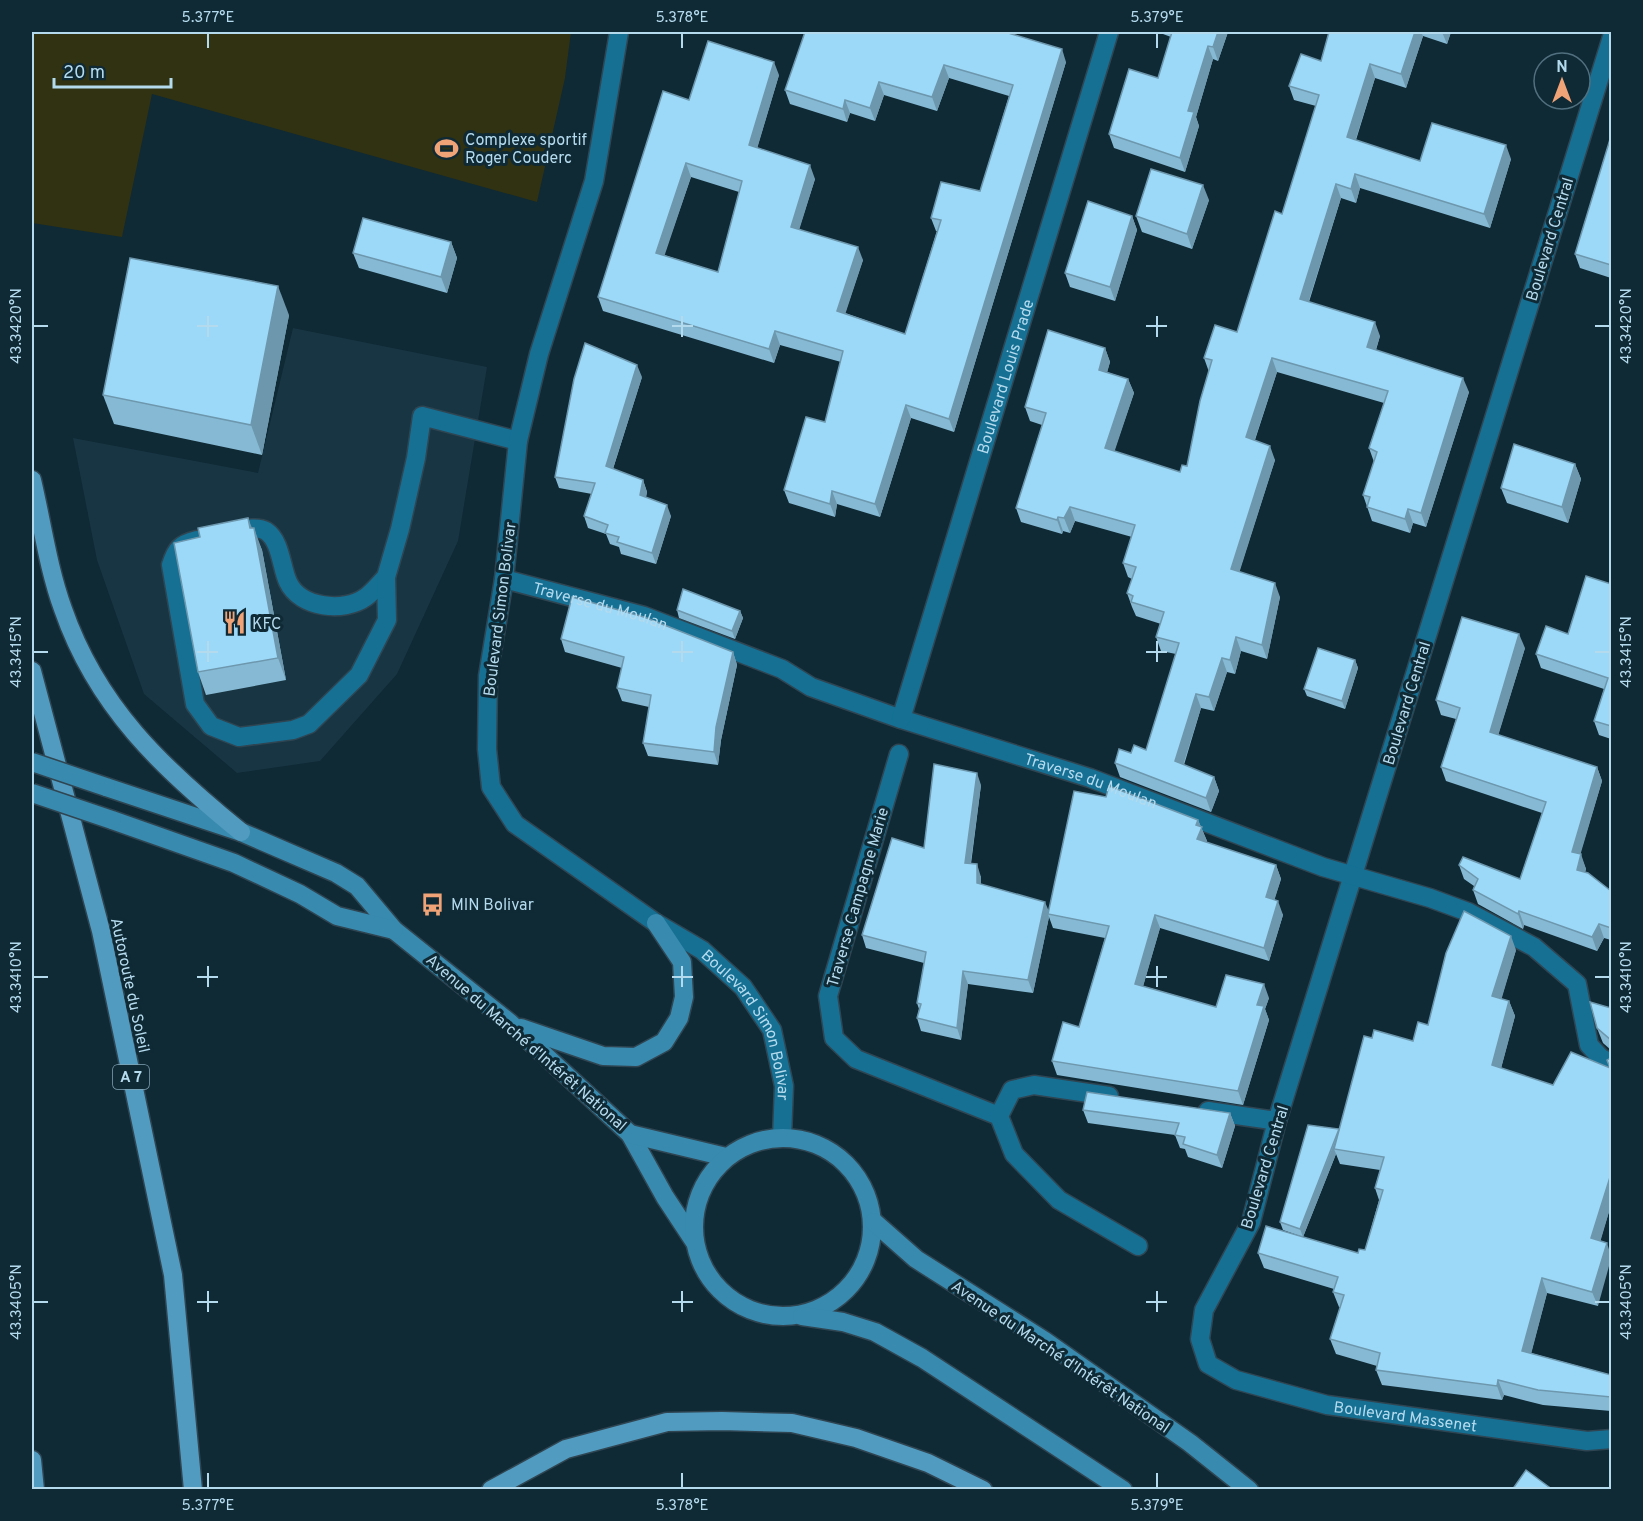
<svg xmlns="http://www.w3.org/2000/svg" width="1643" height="1521" font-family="Overpass,sans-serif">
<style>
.built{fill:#183543}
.green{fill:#303212}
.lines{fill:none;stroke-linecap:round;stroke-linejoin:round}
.lane-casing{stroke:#2f4552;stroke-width:21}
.street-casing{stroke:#2f4552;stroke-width:21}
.primary-casing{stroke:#2f4552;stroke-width:21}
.highway-casing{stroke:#2f4552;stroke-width:21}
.lane{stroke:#157094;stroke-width:18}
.street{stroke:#157094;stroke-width:18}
.primary{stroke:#388aae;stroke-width:18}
.highway{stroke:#509bbf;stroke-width:18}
.primary-bridge-casing{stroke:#2f4552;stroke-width:21;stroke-linecap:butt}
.primary-bridge{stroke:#388aae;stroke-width:18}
.wall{fill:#86bad4;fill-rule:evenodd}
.shaded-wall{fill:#6d97ad}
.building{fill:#9cd8f7;stroke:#6d97ad;stroke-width:1.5;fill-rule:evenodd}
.ticks{fill:none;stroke:#b4daed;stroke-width:2}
.labels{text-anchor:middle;stroke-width:6;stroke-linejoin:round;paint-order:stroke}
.shield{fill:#0f2935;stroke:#82a5b6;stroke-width:1.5}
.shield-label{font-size:15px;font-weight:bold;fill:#b4daed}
.poi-label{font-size:16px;fill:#b4daed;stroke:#0f2935;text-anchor:start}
.street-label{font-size:16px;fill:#b4daed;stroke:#0f2935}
.neatline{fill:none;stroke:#b4daed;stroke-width:2}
.ticks-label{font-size:15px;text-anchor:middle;fill:#b4daed}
</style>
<rect width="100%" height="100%" fill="#0f2935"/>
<!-- built -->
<polygon class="built" points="293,328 487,367 458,541 397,674 320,761 237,773 144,694 97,560 73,438 258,473"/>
<!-- green -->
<polygon class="green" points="32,32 571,32 565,78 537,202 152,94 122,237 32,223"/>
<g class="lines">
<defs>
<g id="lane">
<path d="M229,533c11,-2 27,-8 37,-2 15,10 15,36 22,51 12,26 56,31 78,15 7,-5 14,-14 20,-20"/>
<path d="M197,540c-17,4 -21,9 -26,25l24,139 16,22 28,11 54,-7 16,-6 50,-49 28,-55 -1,-43 14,-48 16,-71 6,-42 96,25"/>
</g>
<g id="street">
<path id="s1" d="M619,32l-25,149 -55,173 -21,87 -14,138 -16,97 -1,73 4,38 24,37 141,99 46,27 41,37 29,43 12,56 -2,51"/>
<path id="s2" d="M1612,37l-335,1084 -26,101 -47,88 -4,29 8,25 28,16 91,25 260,36 25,-2"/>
<path id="s3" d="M504,579l140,37 138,53 29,18 90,32 189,59 233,89 107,31 38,14 66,35 43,37 12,61 12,13 11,6"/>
<path id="s4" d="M901,719l208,-687"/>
<polyline points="899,754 828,996 834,1038 856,1059 999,1116"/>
<polyline points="1109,1096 1034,1085 1012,1090 999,1116 1014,1154 1059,1200 1138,1246"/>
<polyline points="1208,1111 1277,1121"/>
</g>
<g id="primary">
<polyline points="106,787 241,832 336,873 357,886 394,930 510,1023 630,1134 665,1197 694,1241"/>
<polyline points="112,820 234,863 300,894 337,916 394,930"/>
<polyline points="521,1028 603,1056 636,1057 664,1042 679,1018 684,997 682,962 656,923"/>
<polyline points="630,1134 726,1157"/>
<circle cx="783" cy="1227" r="89"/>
<polyline points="874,1222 916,1259 1045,1341 1190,1443 1249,1490"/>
<polyline points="802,1316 843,1322 875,1332 922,1358 1123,1490"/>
</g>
<g id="highway">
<path d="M32,480c10,42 16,88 31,129 34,98 99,159 178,223"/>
<polyline points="32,671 101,931 173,1275 193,1490"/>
<polyline points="32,1460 35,1490"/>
<polyline points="491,1490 566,1449 667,1422 722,1421 792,1423 856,1438 928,1463 983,1490"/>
</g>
</defs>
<!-- lane casing -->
<use href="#lane" class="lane-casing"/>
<!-- street casing -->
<use href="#street" class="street-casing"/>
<!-- primary casing -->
<use href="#primary" class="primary-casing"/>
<!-- highway casing -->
<use href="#highway" class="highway-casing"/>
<!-- lane -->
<use href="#lane" class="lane"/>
<!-- street -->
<use href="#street" class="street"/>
<!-- primary -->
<use href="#primary" class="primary"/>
<!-- highway -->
<use href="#highway" class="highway"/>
<defs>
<g id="primary-bridge">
<polyline points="32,762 106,787"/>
<polyline points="32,793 112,820"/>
</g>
</defs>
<!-- primary-bridge casing -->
<use href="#primary-bridge" class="primary-bridge-casing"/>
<!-- primary-bridge -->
<use href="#primary-bridge" class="primary-bridge"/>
</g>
<!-- wall -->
<g class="wall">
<path d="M805,32l261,30 -112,370 -43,-14 -31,99 -43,-13 -2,13 -46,-14 -5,-13 41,-68 16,-60 -61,-17 -6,18 -171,-52 -5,-14 91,-197 90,-25 -22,73 58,31 -16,50 64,31 -18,53 60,21 32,-103h-1l-5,-13 49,-27 29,-95 -60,-18 -12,33 -53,-16 -9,26 -25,-8 -3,9 -57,-18 -5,-14zM691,177l48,15 -21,80 -54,-17z"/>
<polygon points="1162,32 1228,32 1218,61 1213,59 1196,117 1199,126 1185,172 1114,148 1109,134 1158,78 1171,37 1163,34"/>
<polygon points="1329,32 1451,32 1447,44 1423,36 1406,88 1375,78 1356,140 1420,161 1511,159 1490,228 1360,188 1356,203 1341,198 1309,302 1380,336 1376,350 1469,392 1426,527 1413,523 1410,533 1372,521 1363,495 1374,462 1369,448 1384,403 1277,372 1255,440 1275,460 1239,572 1280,597 1267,659 1241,651 1235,674 1227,672 1214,711 1201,708 1184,765 1214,777 1219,791 1211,812 1120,777 1115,763 1131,753 1146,750 1176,654 1161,651 1156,637 1161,624 1136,616 1132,607 1127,593 1132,579 1128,577 1123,563 1132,537 1075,521 1070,533 1063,531 1062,534 1021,522 1016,508 1042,425 1030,421 1025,407 1105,348 1110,362 1107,372 1128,379 1134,393 1114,451 1180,472 1187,466 1209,372 1204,358 1237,332 1282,214 1316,106 1294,100 1289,86 1321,61"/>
<polygon points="1611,136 1611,278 1580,268 1575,254"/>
<polygon points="1209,200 1192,249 1142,232 1136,216"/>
<polygon points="1132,216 1137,230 1115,301 1070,287 1065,273"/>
<polygon points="451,242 457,258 447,293 359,268 353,253"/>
<polygon points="289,315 262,455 114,424 103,395"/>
<polygon points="642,377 613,469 643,480 647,492 646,497 671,516 656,564 621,554 619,547 610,544 606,534 588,528 584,516 592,494 559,488 555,477"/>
<polygon points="1575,464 1581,479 1568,523 1507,503 1501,488"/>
<polygon points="252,528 262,550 286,680 206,695 198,672"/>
<polygon points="1611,584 1611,739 1599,735 1594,721 1604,689 1541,668 1536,654 1568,634"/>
<polygon points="677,610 740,611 743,618 735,639 679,618"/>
<polygon points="561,639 733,652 737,665 721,740 718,765 648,756 643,743 649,707 622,701 617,688 622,668 565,652"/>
<polygon points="1525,648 1498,735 1597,767 1602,781 1580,854 1586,869 1585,872 1611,891 1611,940 1604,938 1597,951 1524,925 1523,929 1478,904 1473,890 1474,886 1464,879 1459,865 1520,879 1542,813 1446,781 1441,767 1456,719 1441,715 1436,700"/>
<polygon points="1355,660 1358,668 1345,709 1307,696 1304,689"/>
<polygon points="981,785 971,864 981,877 981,884 1049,912 1198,820 1207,841 1206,842 1276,865 1281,879 1274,900 1283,915 1269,961 1160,928 1143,986 1216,1007 1269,998 1265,1009 1269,1020 1243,1105 1057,1075 1052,1061 1079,1027 1105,938 1053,928 1049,917 1033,993 968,984 961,1040 921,1031 917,1018 919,1009 917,1003 924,963 866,948 862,935 924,848"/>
<polygon points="1516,950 1501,999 1509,1001 1515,1016 1501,1068 1553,1085 1610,1068 1611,1058 1611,1205 1600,1241 1598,1306 1547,1293 1531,1353 1611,1375 1611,1411 1543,1405 1504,1395 1502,1400 1382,1385 1376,1370 1377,1366 1336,1354 1330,1339 1340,1307 1339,1307 1333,1292 1334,1289 1264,1268 1258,1253 1358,1253 1365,1250 1379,1200 1375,1188 1380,1170 1340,1164 1336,1154 1303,1237 1283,1230 1280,1222 1339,1129 1372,1038 1413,1041 1428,1025"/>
<polygon points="1611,1008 1611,1050 1603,1043 1597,1028"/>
<polygon points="1083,1110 1230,1113 1235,1126 1222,1168 1188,1157 1185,1149 1180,1148 1175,1135 1088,1123"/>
</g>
<!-- shaded-wall -->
<g class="shaded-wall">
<polygon points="1218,32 1228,32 1218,61 1213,47"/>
<polygon points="1415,32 1421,32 1423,36 1406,88 1401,74"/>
<polygon points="1442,32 1451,32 1447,44"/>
<polygon points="1208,46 1213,59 1196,117 1199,126 1185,172 1180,158 1188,111"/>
<polygon points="1062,49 1066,62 954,432 949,419"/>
<polygon points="774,62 779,75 754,159 749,145"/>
<polygon points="1370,64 1375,78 1352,151 1347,137"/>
<polygon points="944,65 949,78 937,111 932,97"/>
<polygon points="879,82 884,95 875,121 870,108"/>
<polygon points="845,100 850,113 847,122 843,109"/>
<polygon points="1506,145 1511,159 1490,228 1484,214"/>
<polygon points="686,163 691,177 661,266 656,253"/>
<polygon points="810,165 815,179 796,240 791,227"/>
<polygon points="1355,174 1360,188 1356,203 1351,189"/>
<polygon points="1336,184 1341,198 1305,313 1300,299"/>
<polygon points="1203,185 1209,200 1192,249 1187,234"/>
<polygon points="1132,216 1137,230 1115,301 1110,287"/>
<polygon points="451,242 457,258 447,293 441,277"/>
<polygon points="858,247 863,260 842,324 837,311"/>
<polygon points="278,286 289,315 262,455 251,425"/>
<polygon points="1375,322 1380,336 1372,362 1367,347"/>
<polygon points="775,331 780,345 774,363 769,349"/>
<polygon points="1105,348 1110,362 1104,384 1099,370"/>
<polygon points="1272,358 1277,372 1251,451 1246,437"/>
<polygon points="637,365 642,377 610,478 606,466"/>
<polygon points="1463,378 1469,392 1426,527 1421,513"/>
<polygon points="1128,379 1134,393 1111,462 1105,448"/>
<polygon points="906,405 911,418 880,517 875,504"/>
<polygon points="1270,446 1275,460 1236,583 1231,569"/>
<polygon points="1575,464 1581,479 1568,523 1562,507"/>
<polygon points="643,480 647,492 644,507 640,495"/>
<polygon points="832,491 837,504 835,517 830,504"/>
<polygon points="667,505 671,516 656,564 652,553"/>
<polygon points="1070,507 1075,521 1070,533 1064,518"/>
<polygon points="1408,509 1413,523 1410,533 1405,519"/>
<polygon points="1058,517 1063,531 1062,534 1057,520"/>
<polygon points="248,518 256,538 254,528 262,550 286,680 278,658"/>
<polygon points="1275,583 1280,597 1267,659 1262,645"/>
<polygon points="740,611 743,618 735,639 732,631"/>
<polygon points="1519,634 1525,648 1495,746 1490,732"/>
<polygon points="1236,637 1241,651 1235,674 1230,660"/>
<polygon points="733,652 737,665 721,740 718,765 714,752 716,727"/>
<polygon points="1222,658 1227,672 1214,711 1209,697"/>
<polygon points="1355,660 1358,668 1345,709 1342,701"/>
<polygon points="1196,694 1201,708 1180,775 1175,761"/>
<polygon points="1597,767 1602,781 1577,866 1572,852"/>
<polygon points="977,773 981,785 969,876 965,863"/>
<polygon points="1214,777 1219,791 1211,812 1206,798"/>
<polygon points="1198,820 1207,841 1202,853 1197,839 1196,825"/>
<polygon points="1581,854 1586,869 1582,884 1577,870"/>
<polygon points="977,864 981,877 981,896 977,883"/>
<polygon points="1276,865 1281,879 1271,911 1266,897"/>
<polygon points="1278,901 1283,915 1269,961 1264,948"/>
<polygon points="1045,902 1050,914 1048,914 1049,917 1033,993 1028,980"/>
<polygon points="1519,911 1524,925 1523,929 1518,914"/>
<polygon points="1155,915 1160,928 1140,997 1135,984"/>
<polygon points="1599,924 1604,938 1597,951 1592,937"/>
<polygon points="1511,936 1516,950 1498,1011 1492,996"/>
<polygon points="963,971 968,984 961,1040 957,1028"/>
<polygon points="1264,984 1269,998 1265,1009 1269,1020 1243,1105 1238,1091 1257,1005"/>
<polygon points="1509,1001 1515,1016 1498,1080 1492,1065"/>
<polygon points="1230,1113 1235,1126 1222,1168 1217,1155"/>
<polygon points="1340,1129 1334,1149 1336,1154 1303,1237 1300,1229"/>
<polygon points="1611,1174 1611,1205 1597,1253 1591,1238"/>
<polygon points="1607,1243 1611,1256 1611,1259 1598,1306 1592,1292"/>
<polygon points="1542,1278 1547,1293 1528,1366 1522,1351"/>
<polygon points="1498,1380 1504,1395 1502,1400 1497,1386"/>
</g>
<!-- building -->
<g class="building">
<path d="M805,32h200l57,17 -113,370 -43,-14 -31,99 -43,-13 -2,13 -46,-14 22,-73 19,5 18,-71 -68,-20 -6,18 -171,-52 65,-206 26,9 19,-59 66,21 -25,83 61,20 -19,62 67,20 -21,64 68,23 36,-114 -10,-2 10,-36 39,9 33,-106 -69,-20 -12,32 -53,-15 -9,26 -25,-8 -2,9 -58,-19zM686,163l56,18 -24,91 -62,-19z"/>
<polygon points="1172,32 1218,32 1213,47 1208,46 1188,111 1194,112 1180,158 1109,134 1129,69 1158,78"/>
<polygon points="1329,32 1415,32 1401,74 1370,64 1347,137 1420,161 1432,123 1506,145 1484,214 1355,174 1351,189 1336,184 1300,299 1375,322 1367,347 1463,378 1421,513 1408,509 1405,519 1367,507 1370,497 1363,495 1377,452 1369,448 1388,391 1272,358 1246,437 1270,446 1231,569 1275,583 1262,645 1236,637 1230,660 1222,658 1209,697 1196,694 1175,761 1214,777 1206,798 1115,763 1119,749 1131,753 1134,745 1146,750 1179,643 1156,637 1164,612 1131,602 1133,596 1127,593 1136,567 1123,563 1135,525 1070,507 1064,518 1058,517 1057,520 1016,508 1046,413 1025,407 1048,330 1105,348 1099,370 1128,379 1105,448 1180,472 1182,465 1187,466 1200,401 1212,360 1204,358 1215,325 1237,332 1275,211 1282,214 1319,95 1289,86 1301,54 1321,61"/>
<polygon points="1611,136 1611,265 1575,254"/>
<polygon points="1151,169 1203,185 1187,234 1136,216"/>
<polygon points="1088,201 1132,216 1110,287 1065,273"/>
<polygon points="363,218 451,242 441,277 353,253"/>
<polygon points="130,258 278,286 251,425 103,395"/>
<polygon points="585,343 637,365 606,466 643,480 640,495 667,505 652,553 617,542 619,537 605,533 608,525 584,516 595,483 555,477 574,379"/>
<polygon points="1514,444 1575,464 1562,507 1501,488"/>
<polygon points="248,518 250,528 254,528 278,658 198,672 174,543 200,537 198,528"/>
<polygon points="1586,576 1611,584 1611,726 1594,721 1608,678 1536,654 1546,626 1568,634"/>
<polygon points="683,589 740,611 732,631 677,610"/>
<polygon points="572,597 644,617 733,652 716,727 714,752 643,743 651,695 617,688 624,657 561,639"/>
<polygon points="1462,617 1519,634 1490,732 1597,767 1572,852 1581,854 1577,870 1588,873 1611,891 1611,928 1599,924 1592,937 1519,911 1518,914 1473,890 1478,879 1459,865 1463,857 1520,879 1546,802 1441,767 1460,708 1436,700"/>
<polygon points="1318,648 1355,660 1342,701 1304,689"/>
<polygon points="934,764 977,773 965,863 977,864 977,883 1045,902 1028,980 963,971 957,1028 917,1018 921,1004 917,1003 926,952 862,935 892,838 924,848"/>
<polygon points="1109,786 1198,820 1196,825 1202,827 1197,839 1276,865 1266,897 1278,901 1264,948 1155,915 1135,984 1216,1007 1226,975 1264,984 1257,1005 1264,1006 1238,1091 1052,1061 1063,1022 1079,1027 1109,926 1048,914 1074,791 1106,797"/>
<polygon points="1464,911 1511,936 1492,996 1509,1001 1492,1065 1553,1085 1571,1052 1610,1068 1607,1060 1611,1058 1611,1174 1591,1238 1607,1243 1592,1292 1542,1278 1522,1351 1611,1375 1611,1397 1538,1390 1498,1380 1497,1386 1376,1370 1380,1353 1330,1339 1344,1295 1333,1292 1338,1277 1258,1253 1266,1226 1358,1253 1359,1249 1365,1250 1383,1190 1375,1188 1384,1157 1334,1149 1364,1036 1372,1038 1374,1030 1413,1041 1418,1022 1428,1025 1446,953"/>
<polygon points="1590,1002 1611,1008 1611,1040 1597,1028"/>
<polygon points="1087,1092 1230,1113 1217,1155 1183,1144 1185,1137 1175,1135 1179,1123 1083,1110"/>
<polygon points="1308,1125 1339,1129 1300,1229 1280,1222"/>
<polygon points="1526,1470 1553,1490 1512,1490"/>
</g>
<!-- ticks -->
<path class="ticks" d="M208,33v15M682,33v15M1157,33v15M208,316v21M682,316v21M1157,316v21M33,326h15M197,326h21M672,326h21M1146,326h21M1595,326h15M208,641v21M682,641v21M1157,641v21M33,652h15M197,652h21M672,652h21M1146,652h21M1595,652h15M208,966v21M682,966v21M1157,966v21M33,977h15M197,977h21M672,977h21M1146,977h21M1595,977h15M208,1291v21M682,1291v21M1157,1291v21M33,1302h15M197,1302h21M672,1302h21M1146,1302h21M1595,1302h15M208,1473v15M682,1473v15M1157,1473v15"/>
<!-- icons -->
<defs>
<symbol id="stadium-bare" viewBox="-9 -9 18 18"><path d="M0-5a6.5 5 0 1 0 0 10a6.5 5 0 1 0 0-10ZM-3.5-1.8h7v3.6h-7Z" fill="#efa377" stroke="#0f2935" stroke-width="2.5" paint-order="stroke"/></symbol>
<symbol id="restaurant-bare" viewBox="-9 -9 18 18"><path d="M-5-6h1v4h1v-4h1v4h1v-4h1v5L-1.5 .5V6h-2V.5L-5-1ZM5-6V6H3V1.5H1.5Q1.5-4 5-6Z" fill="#efa377" stroke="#0f2935" stroke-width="2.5" paint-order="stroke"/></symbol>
<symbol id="bus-bare" viewBox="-9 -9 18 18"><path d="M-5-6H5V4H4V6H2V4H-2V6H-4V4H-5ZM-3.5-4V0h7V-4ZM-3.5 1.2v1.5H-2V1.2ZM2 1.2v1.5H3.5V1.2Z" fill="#efa377" stroke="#0f2935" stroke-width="2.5" paint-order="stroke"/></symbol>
</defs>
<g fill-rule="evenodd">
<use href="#stadium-bare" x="430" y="132" width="33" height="33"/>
<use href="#restaurant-bare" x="218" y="606" width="33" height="33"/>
<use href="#bus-bare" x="416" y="888" width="33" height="33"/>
</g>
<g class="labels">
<!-- shield labels -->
<rect class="shield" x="113" y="1065" width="36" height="24" rx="4.5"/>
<g class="shield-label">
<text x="131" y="1082">A 7</text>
</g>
<!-- poi labels -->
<g class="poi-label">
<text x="465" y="145">Complexe sportif<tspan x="465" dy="18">Roger Couderc</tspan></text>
<text x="252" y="629">KFC</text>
<text x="451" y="910">MIN Bolivar</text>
</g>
<!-- street labels -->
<g class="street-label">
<text transform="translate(1549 239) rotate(-73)" y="6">Boulevard Central</text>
<text dy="6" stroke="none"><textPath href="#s4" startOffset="358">Boulevard Louis Prade</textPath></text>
<text dy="6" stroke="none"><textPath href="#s3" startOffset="100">Traverse du Moulan</textPath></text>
<text transform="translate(499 609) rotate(-83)" y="6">Boulevard Simon Bolivar</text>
<text transform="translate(1406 703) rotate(-73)" y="6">Boulevard Central</text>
<text dy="6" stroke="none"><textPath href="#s3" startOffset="622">Traverse du Moulan</textPath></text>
<text transform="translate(857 897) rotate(-74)" y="6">Traverse Campagne Marie</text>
<text transform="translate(131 985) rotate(78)" y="6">Autoroute du Soleil</text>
<text dy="6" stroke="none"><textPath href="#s1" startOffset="1131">Boulevard Simon Bolivar</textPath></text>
<text transform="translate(527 1042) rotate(41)" y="6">Avenue du Marché d'Intérêt National</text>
<text transform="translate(1264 1167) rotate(-73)" y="6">Boulevard Central</text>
<text transform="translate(1061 1356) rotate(34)" y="6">Avenue du Marché d'Intérêt National</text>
<text dy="6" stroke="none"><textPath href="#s2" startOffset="1600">Boulevard Massenet</textPath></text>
</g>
</g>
<!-- border -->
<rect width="1643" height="1521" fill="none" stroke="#0f2935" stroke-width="66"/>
<!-- north arrow -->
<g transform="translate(1562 81)"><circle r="28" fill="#0f2935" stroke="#51707f" stroke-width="1.5"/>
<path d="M0-4.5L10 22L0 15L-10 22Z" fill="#efa377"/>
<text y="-9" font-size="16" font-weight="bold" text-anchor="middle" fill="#b4daed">N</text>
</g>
<!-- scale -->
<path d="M54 78v9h117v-9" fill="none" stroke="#b4daed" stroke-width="3"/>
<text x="63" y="78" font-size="18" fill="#b4daed" stroke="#0f2935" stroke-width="4.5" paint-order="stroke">20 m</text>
<rect x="33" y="33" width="1577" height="1455" class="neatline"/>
<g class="ticks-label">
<text x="208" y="22">5.377°E</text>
<text x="682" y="22">5.378°E</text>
<text x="1157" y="22">5.379°E</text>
<text transform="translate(16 326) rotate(-90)" y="5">43.3420°N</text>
<text transform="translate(1626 326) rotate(-90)" y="5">43.3420°N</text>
<text transform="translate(16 652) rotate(-90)" y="5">43.3415°N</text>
<text transform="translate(1626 652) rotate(-90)" y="5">43.3415°N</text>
<text transform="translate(16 977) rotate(-90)" y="5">43.3410°N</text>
<text transform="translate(1626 977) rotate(-90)" y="5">43.3410°N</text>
<text transform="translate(16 1302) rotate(-90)" y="5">43.3405°N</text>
<text transform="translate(1626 1302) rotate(-90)" y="5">43.3405°N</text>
<text x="208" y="1510">5.377°E</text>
<text x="682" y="1510">5.378°E</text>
<text x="1157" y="1510">5.379°E</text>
</g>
</svg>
